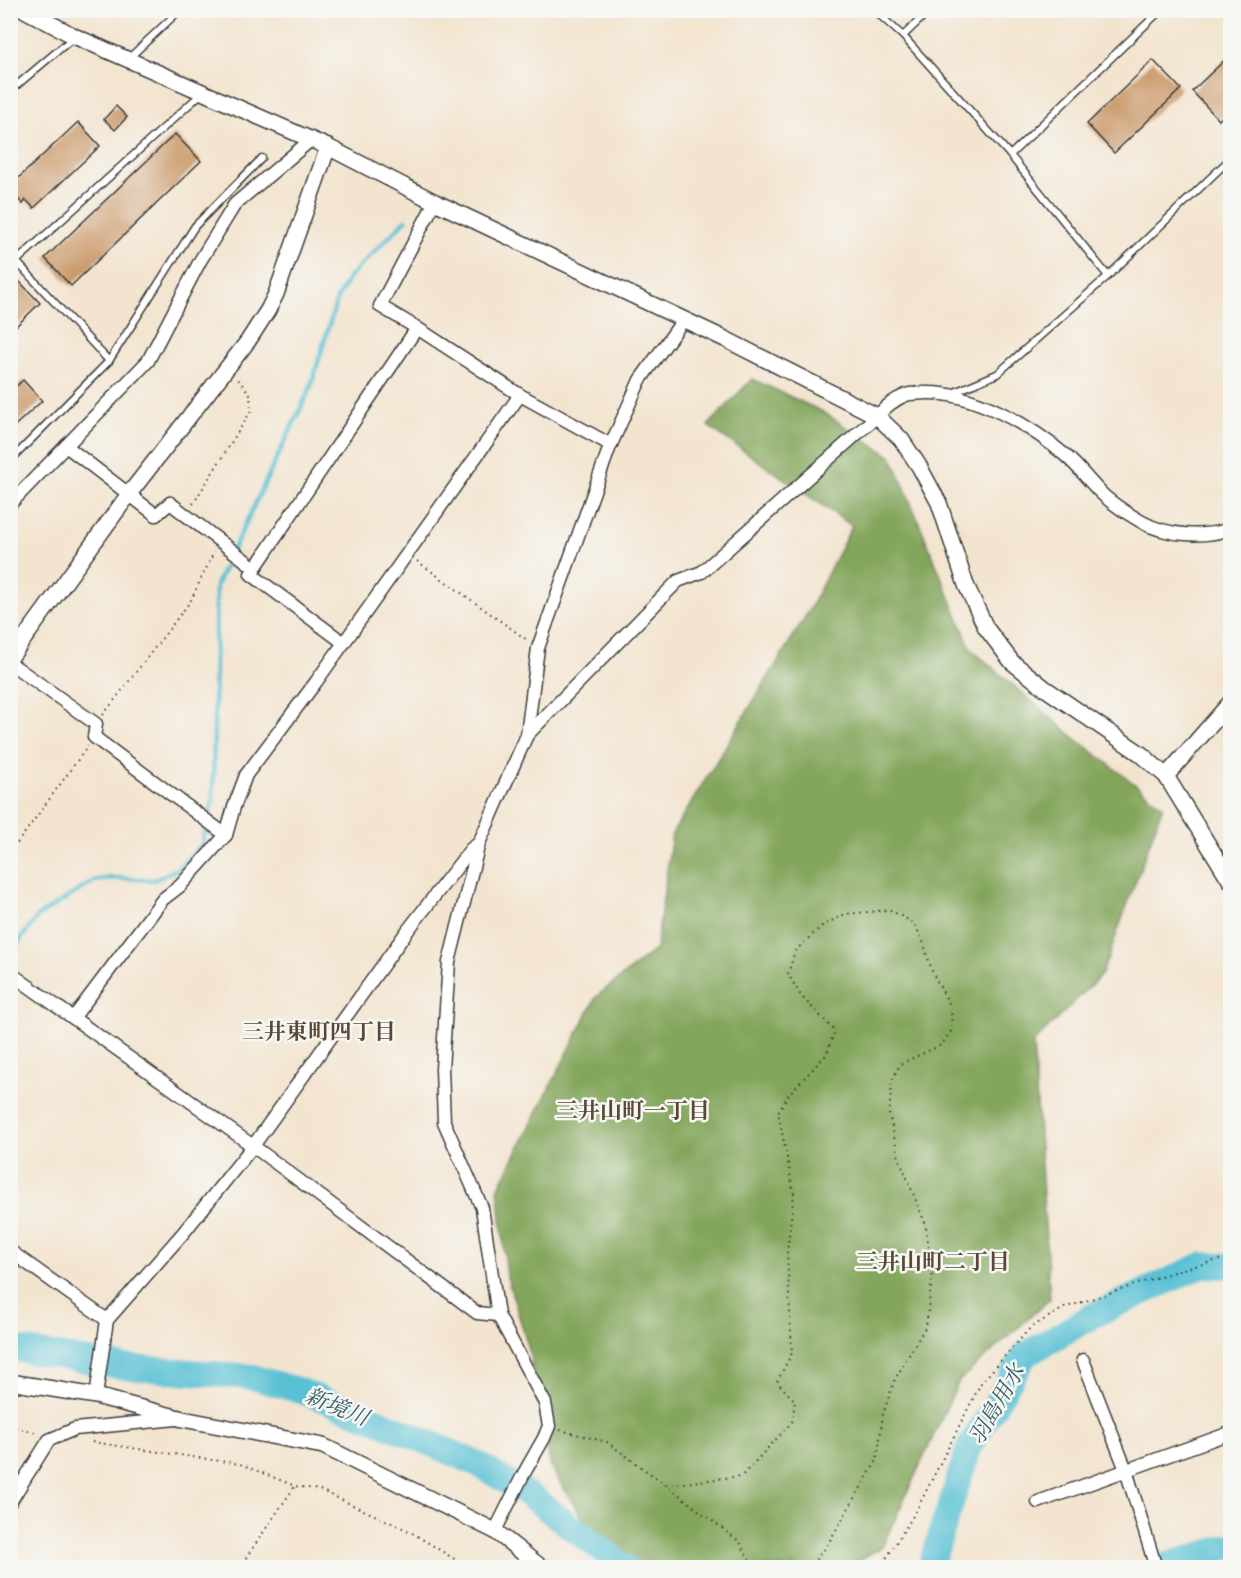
<svg xmlns="http://www.w3.org/2000/svg" width="1241" height="1578" font-family="'Old Standard TT','Noto Serif JP',serif">
<style>
.forest{fill:#83a65b;stroke:#50613c;stroke-width:1.5}
.lines{fill:none;stroke-linecap:round;stroke-linejoin:round}
.stream{stroke:#58c1d4;stroke-width:4.5}
.river{stroke:#58c1d4;stroke-width:26}
.building{fill:#ca9a6a}
.service-casing{stroke:#3c3a37;stroke-width:9}
.minor-casing{stroke:#3c3a37;stroke-width:15}
.tertiary-casing{stroke:#3c3a37;stroke-width:18}
.path{stroke:#3c3a37;stroke-width:2;stroke-dasharray:1.5 4.5;stroke-linecap:butt}
.service{stroke:#fff;stroke-width:6}
.minor{stroke:#fff;stroke-width:12}
.tertiary{stroke:#fff;stroke-width:15}
.labels{text-anchor:middle;stroke-width:5;stroke-linejoin:round;paint-order:stroke}
.neighbourhood-label{font-size:22px;font-weight:bold;fill:#594837;stroke:#f6f6f2}
.water-label{font-size:22px;font-style:italic;fill:#345e66;stroke:#f6f6f2}
</style>
<rect width="100%" height="100%" fill="#f6f6f2"/>
<filter id="ink" filterUnits="userSpaceOnUse"><feTurbulence type="fractalNoise" baseFrequency=".0167" numOctaves="2"/><feDisplacementMap in="SourceGraphic" scale="12" xChannelSelector="R" yChannelSelector="G"/><feConvolveMatrix kernelMatrix="1 2 1 2 8 2 1 2 1" color-interpolation-filters="sRGB"/></filter>
<filter id="wash" filterUnits="userSpaceOnUse"><feTurbulence type="fractalNoise" baseFrequency=".008" numOctaves="4" result="noise"/><feDisplacementMap in="SourceGraphic" scale="24" xChannelSelector="R" yChannelSelector="G"/><feGaussianBlur stdDeviation="1.35" result="paint"/><feColorMatrix in="noise" values="0 0 0 0 0 0 0 0 0 0 0 0 0 0 0 0 0 1.4 0 .05"/><feComposite in="paint" operator="in"/></filter>
<g filter="url(#wash)">
<rect width="100%" height="100%" fill="#f3e4cf"/>
<!-- forest -->
<polygon class="forest" points="752,379 823,412 892,457 971,649 1071,735 1163,806 1102,974 1033,1043 1050,1299 959,1381 882,1547 847,1567 639,1567 594,1536 551,1468 528,1346 507,1277 498,1189 596,997 656,949 672,834 808,612 852,526 708,426"/>
<g class="lines">
<!-- stream -->
<polyline class="stream" points="10,956 21,939 38,916 94,881 112,878 155,880 179,868 202,844 213,800 216,585 310,389 337,299 349,277 406,220"/>
<!-- river -->
<g class="river">
<polyline points="10,1348 125,1367 252,1377 301,1391 381,1422 478,1464 530,1496 626,1568"/>
<polyline points="930,1568 969,1448 1025,1355 1094,1315 1202,1265 1230,1266"/>
<polyline points="1159,1568 1230,1546"/>
</g>
</g>
<g id="blocks">
<!-- building -->
<g class="building">
<polygon points="1230,55 1230,109 1219,120 1192,91"/>
<polygon points="1153,60 1181,89 1114,153 1087,124"/>
<polygon points="116,106 127,117 115,130 104,119"/>
<polygon points="78,122 100,146 34,208 26,200 23,204 10,191 10,186"/>
<polygon points="175,134 201,161 71,286 45,258"/>
<polygon points="18,280 40,303 10,332 10,288"/>
<polygon points="23,380 42,401 10,430 10,392"/>
</g>
</g>
</g>
<g filter="url(#ink)">
<use href="#blocks" fill-opacity="0" stroke="#3c3a37" stroke-width="1.5"/>
<g class="lines">
<defs>
<g id="service">
<polyline points="874,10 903,36 1010,155 1108,276"/>
<polyline points="903,36 930,10"/>
<polyline points="128,59 180,10"/>
<polyline points="10,91 74,37"/>
<polyline points="1010,155 1161,10"/>
<polyline points="17,262 109,361"/>
<polyline points="10,267 202,93"/>
<polyline points="950,394 997,374 1108,276 1230,159"/>
<polyline points="10,461 109,361 195,226 262,158"/>
</g>
<g id="minor">
<polyline points="435,202 380,306 417,328 520,395 611,445"/>
<polyline points="66,446 156,515 170,503 255,568"/>
<polyline points="10,504 148,361 200,261 235,204 312,139"/>
<polyline points="344,643 251,574 417,328"/>
<polyline points="10,663 96,724 94,737 226,835"/>
<path d="M527,735l151,-154 24,-9 175,-156c9,-9 16,-16 29,-21 5,-2 12,-1 18,-2 48,-2 106,32 142,63 13,11 23,25 35,37 9,9 29,22 41,29 25,14 62,16 88,7"/>
<polyline points="10,973 253,1146 477,1313 498,1315"/>
<polyline points="74,1017 163,899 180,886 226,835 234,807 246,775 316,682 520,395"/>
<polyline points="10,1251 107,1320"/>
<polyline points="1083,1360 1126,1470 1156,1568"/>
<polyline points="96,1396 107,1320 184,1232 253,1146 408,930 471,849 478,844"/>
<polyline points="10,1502 49,1440 75,1429 176,1419"/>
<polyline points="1038,1502 1230,1433"/>
<polyline points="495,1531 523,1475 544,1438 549,1426 545,1403 498,1315 482,1208 444,1122 442,1069 449,962 479,843 527,735 538,648 609,449 640,380 684,319"/>
</g>
<g id="tertiary">
<polyline points="25,10 74,36 328,147 435,202 725,339 877,416 901,439 919,466 939,503 966,585 986,628 1012,662 1046,689 1141,754 1166,776 1230,880"/>
<polyline points="10,658 129,494 248,341 268,310 276,294 328,147"/>
<polyline points="1166,776 1230,703"/>
<polyline points="10,1382 96,1396 183,1419 323,1446 495,1531 542,1568"/>
</g>
</defs>
<!-- service casing -->
<use href="#service" class="service-casing"/>
<!-- minor casing -->
<use href="#minor" class="minor-casing"/>
<!-- tertiary casing -->
<use href="#tertiary" class="tertiary-casing"/>
<!-- path -->
<g class="path">
<polyline points="193,504 251,411 250,394 237,378"/>
<polyline points="417,561 527,640"/>
<polyline points="103,715 190,602 214,552"/>
<polyline points="10,853 88,746"/>
<polyline points="10,1427 39,1433"/>
<polyline points="560,1430 607,1442 666,1485 740,1542 753,1568"/>
<polyline points="92,1442 240,1464 295,1486 320,1490 409,1531 469,1568"/>
<polyline points="666,1485 742,1476 792,1422 795,1401 777,1382 792,1353 787,1251 794,1194 778,1112 789,1094 826,1055 835,1031 801,996 788,974 795,951 822,926 845,914 890,910 914,923 923,941 933,974 951,1007 952,1030 941,1045 900,1064 892,1081 889,1114 899,1158 925,1223 933,1271 926,1326 895,1379 883,1414 877,1460 826,1547 809,1568"/>
<polyline points="239,1568 295,1486"/>
<polyline points="880,1568 915,1513 981,1383 1031,1327 1064,1308 1183,1269 1230,1257"/>
</g>
<!-- service -->
<use href="#service" class="service"/>
<!-- minor -->
<use href="#minor" class="minor"/>
<!-- tertiary -->
<use href="#tertiary" class="tertiary"/>
</g>
</g>
<g class="labels">
<!-- neighbourhood labels -->
<g class="neighbourhood-label">
<text x="319" y="1039">三井東町四丁目</text>
<text x="633" y="1118">三井山町一丁目</text>
<text x="933" y="1269">三井山町二丁目</text>
</g>
<!-- water labels -->
<g class="water-label">
<text transform="translate(996 1404) rotate(-60)" y="8">羽島用水</text>
<text transform="translate(337 1406) rotate(22)" y="8">新境川</text>
</g>
</g>
<!-- margin -->
<rect width="1241" height="1578" fill="none" stroke="#f6f6f2" stroke-width="36"/>
</svg>
